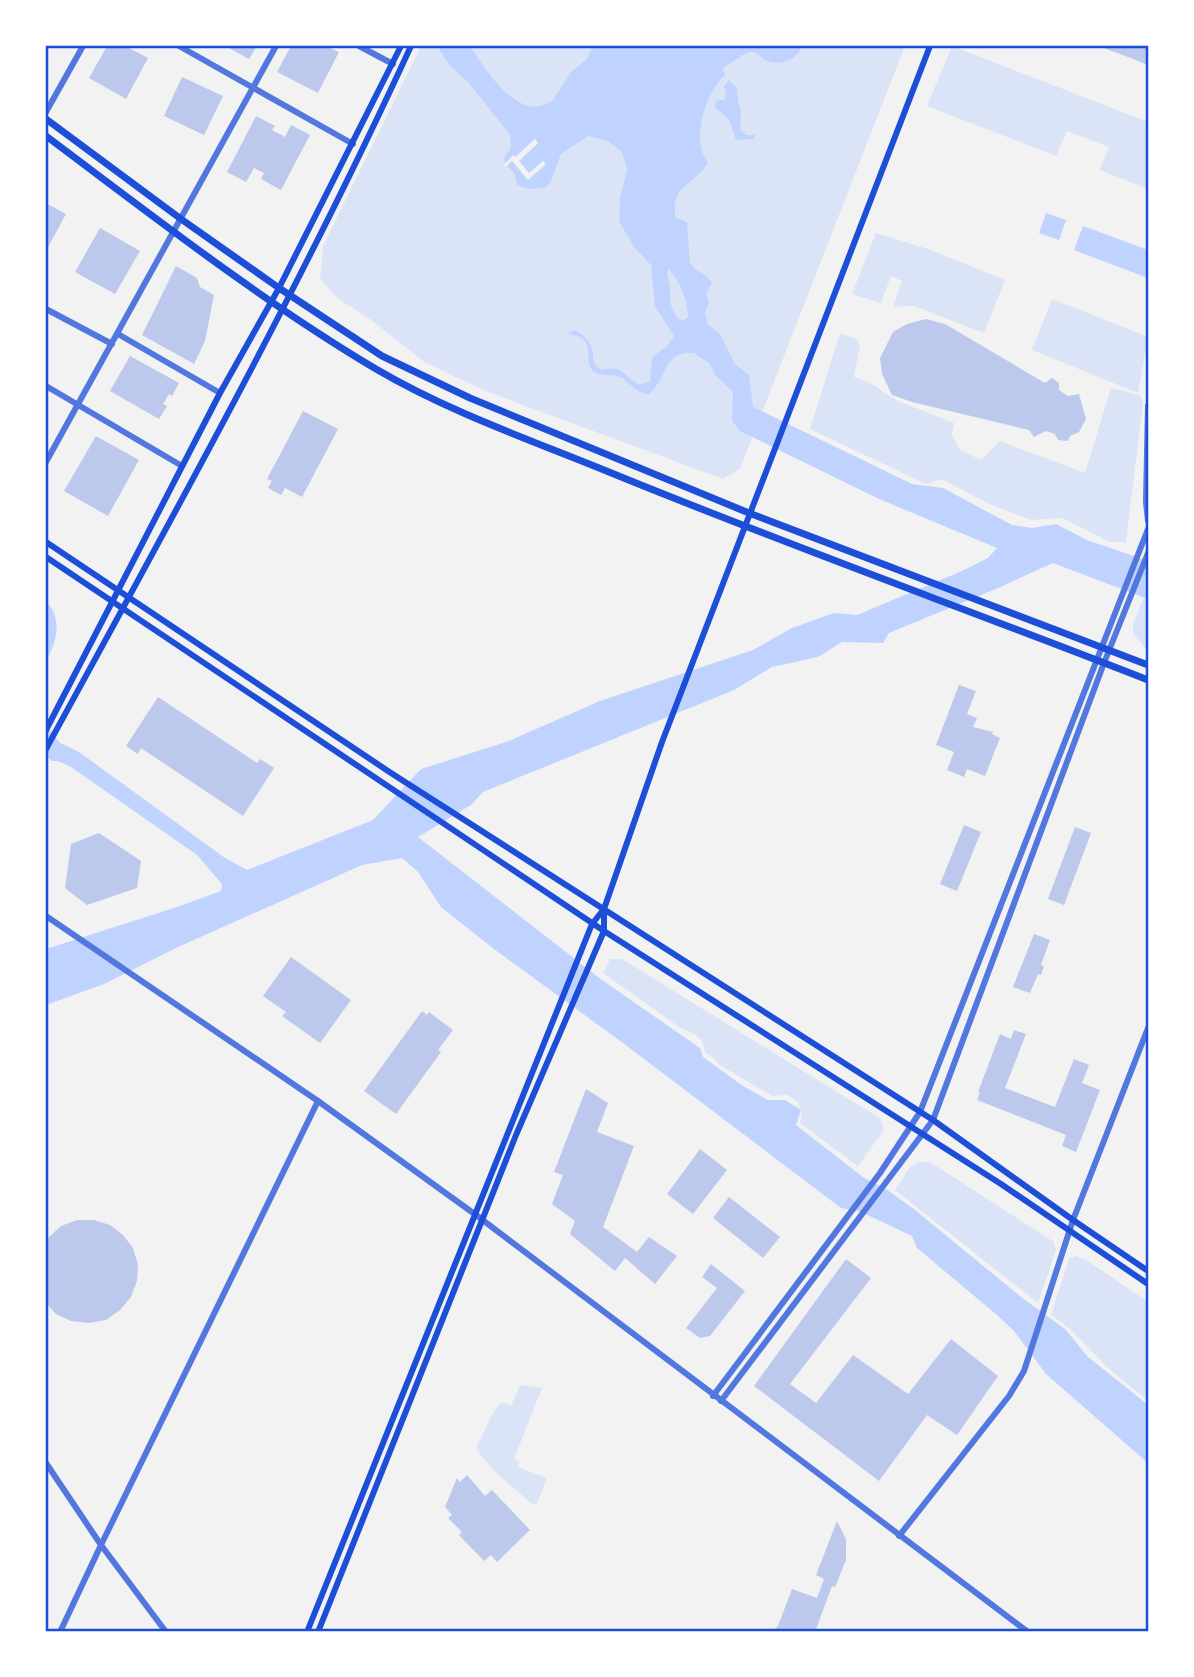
<svg xmlns="http://www.w3.org/2000/svg" width="1194" height="1677" font-family="Spectral,serif">
<style>
.green{fill:#dbe4f7}
.water{fill:#bfd3fe;fill-rule:evenodd}
.pier{fill:#f2f2f2}
.building{fill:#bdc9ec}
.lines{fill:none;stroke-linecap:round;stroke-linejoin:round}
.tertiary{stroke:#5277de;stroke-width:6}
.secondary{stroke:#1d4ed8;stroke-width:6}
.primary{stroke:#1d4ed8;stroke-width:7}
.neatline{fill:none;stroke:#1d4ed8;stroke-width:2.5}
</style>
<rect width="100%" height="100%" fill="#f2f2f2"/>
<!-- green -->
<g class="green">
<polygon points="421,46 905,46 740,469 723,479 488,392 424,362 371,320 337,298 320,279 323,246"/>
<polygon points="952,46 1148,122 1148,189 1100,170 1109,147 1067,131 1056,156 927,106"/>
<polygon points="876,233 928,249 1005,280 984,333 914,306 893,307 902,281 891,276 881,303 852,294"/>
<polygon points="1052,299 1148,337 1138,393 1032,350"/>
<polygon points="840,333 856,339 860,345 854,377 870,383 898,401 954,423 952,435 960,450 981,460 1000,441 1085,473 1111,388 1140,395 1143,403 1126,542 1110,542 1062,518 1031,520 989,504 942,479 926,484 810,429"/>
<polygon points="1144,597 1148,598 1148,651 1133,634 1133,624"/>
<polygon points="610,959 622,959 881,1119 884,1130 858,1166 800,1123 802,1112 798,1102 787,1095 772,1096 718,1064 718,1062 705,1052 702,1041 694,1034 679,1027 603,973"/>
<polygon points="919,1162 930,1162 1054,1242 1056,1250 1038,1303 895,1190 910,1167"/>
<polygon points="1076,1256 1088,1261 1148,1302 1148,1401 1108,1368 1070,1329 1051,1315 1069,1259"/>
<path d="M520,1385l22,3 -28,71 5,3 -1,5 29,11 -10,26 -3,1c-22,-18 -43,-34 -58,-57l18,-37 8,-9 9,4z"/>
</g>
<!-- water -->
<g class="water">
<path d="M437,46h33c15,23 50,80 83,54l18,-28 16,-13 6,-13h209c-5,14 -22,21 -37,14 -5,-3 -7,-8 -14,-8 -6,0 -21,12 -28,16l2,7c-16,14 -29,50 -24,73 1,6 5,9 7,15 -14,22 -39,23 -32,55l11,4 3,41c5,9 17,10 22,20l-6,10 3,10 -4,9 3,13 12,9 15,30 14,11 4,32 159,77 31,4 69,37 20,3 24,-4 31,16 61,21v38l-95,-36 -55,25 -109,45 -6,10 -41,-1 -24,15 -46,10 -38,23 -251,102 -12,13 -53,32 184,143 98,68 3,9 40,29 25,14h17l16,10 -5,15 68,53 22,11 29,21 106,87 44,32 23,28 60,48v58l-102,-89 -32,-43 -17,-16 -80,-67 -5,-12 -53,-25 -18,-3 -218,-165 -129,-94 -53,-42 -23,-35 -16,-14 -40,7 -184,82 -74,37 -58,21v-56l134,-43 41,-15 1,-7 -25,-29 -126,-88 -13,-6h-6l-6,-5v-31l14,18 19,9 146,106 22,12 126,-50 48,-51 85,-27 94,-41 153,-51 39,-22 42,-15 23,2 105,-44 26,-13 9,-10 -118,-49 -139,-68 -8,-10 1,-29 -18,-17 -6,-12 -15,-10c-31,-3 -27,27 -45,41 -15,-1 -17,-11 -29,-17 -9,-4 -19,1 -27,-6 -9,-9 0,-23 -10,-32 -3,-3 -11,-4 -15,-6l7,-3c6,4 13,8 16,16 4,11 -1,18 11,24 24,-6 20,8 39,15l9,-4 2,-24 14,-10 8,-11 -19,-30 -4,-41 -17,-18 -15,-26 1,-22 7,-30 -5,-17 -14,-11 -20,-5 -27,18 -10,27 -6,7 -17,1 -11,-4 -2,-10 -12,-16 8,-11 -1,-13 -41,-52 -18,-16zM669,269c10,12 19,31 19,48l-4,3 -6,-1 -5,-8 -3,-10v-13l-3,-16z"/>
<polygon points="729,80 737,88 738,101 741,112 740,130 747,135 755,135 754,139 736,140 729,119 715,107 717,100 724,100 726,93 724,86"/>
<polygon points="1046,213 1066,220 1059,240 1039,233"/>
<polygon points="1083,226 1148,250 1148,278 1074,250"/>
<path d="M46,601c17,18 11,40 0,60z"/>
</g>
<!-- pier -->
<polygon class="pier" points="535,139 538,143 519,161 529,173 543,161 546,164 528,180 512,161 505,167 504,165 513,155 515,157"/>
<!-- building -->
<g class="building">
<polygon points="107,46 125,46 148,58 126,99 89,78"/>
<polygon points="225,46 257,46 249,59"/>
<polygon points="291,46 326,46 339,52 318,93 277,72"/>
<polygon points="1098,46 1148,46 1148,65 1128,57"/>
<polygon points="182,77 223,96 204,135 164,116"/>
<polygon points="256,116 275,126 272,130 285,137 291,125 310,135 281,190 261,179 264,173 254,168 246,182 227,172"/>
<polygon points="46,203 66,214 46,251"/>
<polygon points="100,228 140,251 115,294 75,272"/>
<polygon points="176,266 197,278 200,287 214,295 205,341 194,364 142,335"/>
<polygon points="926,319 945,324 1045,383 1052,378 1059,383 1059,390 1068,396 1079,394 1086,419 1079,432 1070,436 1068,441 1058,440 1055,434 1046,431 1034,437 1029,430 912,402 892,395 882,374 880,358 893,332 907,324"/>
<polygon points="130,356 179,383 172,396 169,394 163,404 167,406 159,419 110,391"/>
<polygon points="303,411 338,429 302,497 285,488 281,495 268,488 272,481 267,479"/>
<polygon points="96,436 139,460 108,516 64,491"/>
<polygon points="959,685 976,691 967,714 977,718 973,727 993,732 992,734 1000,738 985,776 967,769 964,777 947,770 954,752 936,745"/>
<polygon points="158,697 257,763 260,759 274,768 243,816 141,748 138,754 126,746"/>
<polygon points="964,825 981,832 957,891 940,884"/>
<polygon points="1075,827 1091,833 1064,905 1048,899"/>
<polygon points="99,833 141,861 137,888 87,905 65,888 71,844"/>
<polygon points="1034,934 1050,940 1041,965 1044,966 1041,975 1038,974 1030,993 1013,987"/>
<polygon points="291,957 351,1000 320,1043 282,1016 286,1012 263,996"/>
<polygon points="422,1011 427,1015 429,1012 453,1030 438,1050 441,1052 396,1114 364,1091"/>
<polygon points="1014,1030 1026,1034 1005,1088 1055,1107 1074,1059 1089,1065 1082,1083 1100,1090 1076,1152 1062,1146 1066,1135 977,1100 980,1093 978,1092 1000,1034 1011,1039"/>
<polygon points="586,1089 608,1103 597,1132 634,1146 603,1227 637,1252 649,1237 677,1256 655,1284 625,1258 615,1271 570,1234 575,1221 552,1204 563,1175 554,1172"/>
<polygon points="700,1149 727,1170 693,1214 667,1194"/>
<polygon points="729,1197 780,1237 763,1258 713,1218"/>
<polygon points="77,1220 94,1220 110,1225 123,1235 133,1248 138,1265 137,1281 131,1297 120,1310 106,1320 89,1323 71,1321 56,1314 46,1303 46,1240 61,1226"/>
<polygon points="846,1259 871,1278 790,1384 816,1403 853,1355 908,1394 951,1339 998,1376 957,1435 927,1415 879,1481 754,1386"/>
<polygon points="711,1264 745,1291 710,1336 700,1338 686,1328 717,1288 702,1277"/>
<polygon points="467,1475 485,1496 492,1490 530,1530 497,1562 491,1555 484,1561 459,1535 462,1532 448,1518 452,1515 445,1507 457,1478 460,1482"/>
<polygon points="837,1521 846,1539 846,1560 835,1587 832,1586 815,1632 771,1632 778,1626 792,1589 817,1598 824,1579 816,1575"/>
</g>
<g class="lines">
<!-- tertiary -->
<g class="tertiary">
<polyline points="179,46 353,144"/>
<polyline points="359,46 393,64"/>
<polyline points="46,112 83,46"/>
<polyline points="46,309 112,344"/>
<polyline points="118,334 220,393"/>
<polyline points="46,386 182,466"/>
<polyline points="1148,406 1146,502 1148,521"/>
<polyline points="46,462 276,46"/>
<polyline points="46,916 318,1101 476,1215 1028,1632"/>
<polyline points="713,1396 880,1173 920,1112 1148,529"/>
<polyline points="721,1401 933,1120 1104,663 1148,553"/>
<polyline points="46,1463 101,1545 60,1632"/>
<polyline points="899,1536 1009,1396 1024,1371 1073,1220 1148,1028"/>
<polyline points="166,1632 101,1545 318,1101"/>
</g>
<!-- secondary -->
<g class="secondary">
<polyline points="46,542 391,773 933,1120 1073,1220 1148,1271"/>
<polyline points="46,557 604,931 1001,1184 1148,1284"/>
<polyline points="46,730 220,393 279,288 401,46"/>
<path d="M46,749c126,-231 255,-463 365,-703"/>
<polyline points="307,1632 592,924 604,909 662,742 930,46"/>
<polyline points="318,1632 516,1135 604,931 604,909"/>
</g>
<!-- primary -->
<g class="primary">
<polyline points="46,119 181,219 279,288 382,356 470,398 749,513 1148,665"/>
<path d="M46,136c107,80 214,164 330,233 73,43 155,71 233,103 178,73 360,138 539,208"/>
</g>
</g>
<!-- border -->
<rect width="1194" height="1677" fill="none" stroke="#ffffff" stroke-width="94"/>
<rect x="47" y="47" width="1100" height="1583" class="neatline"/>
</svg>
